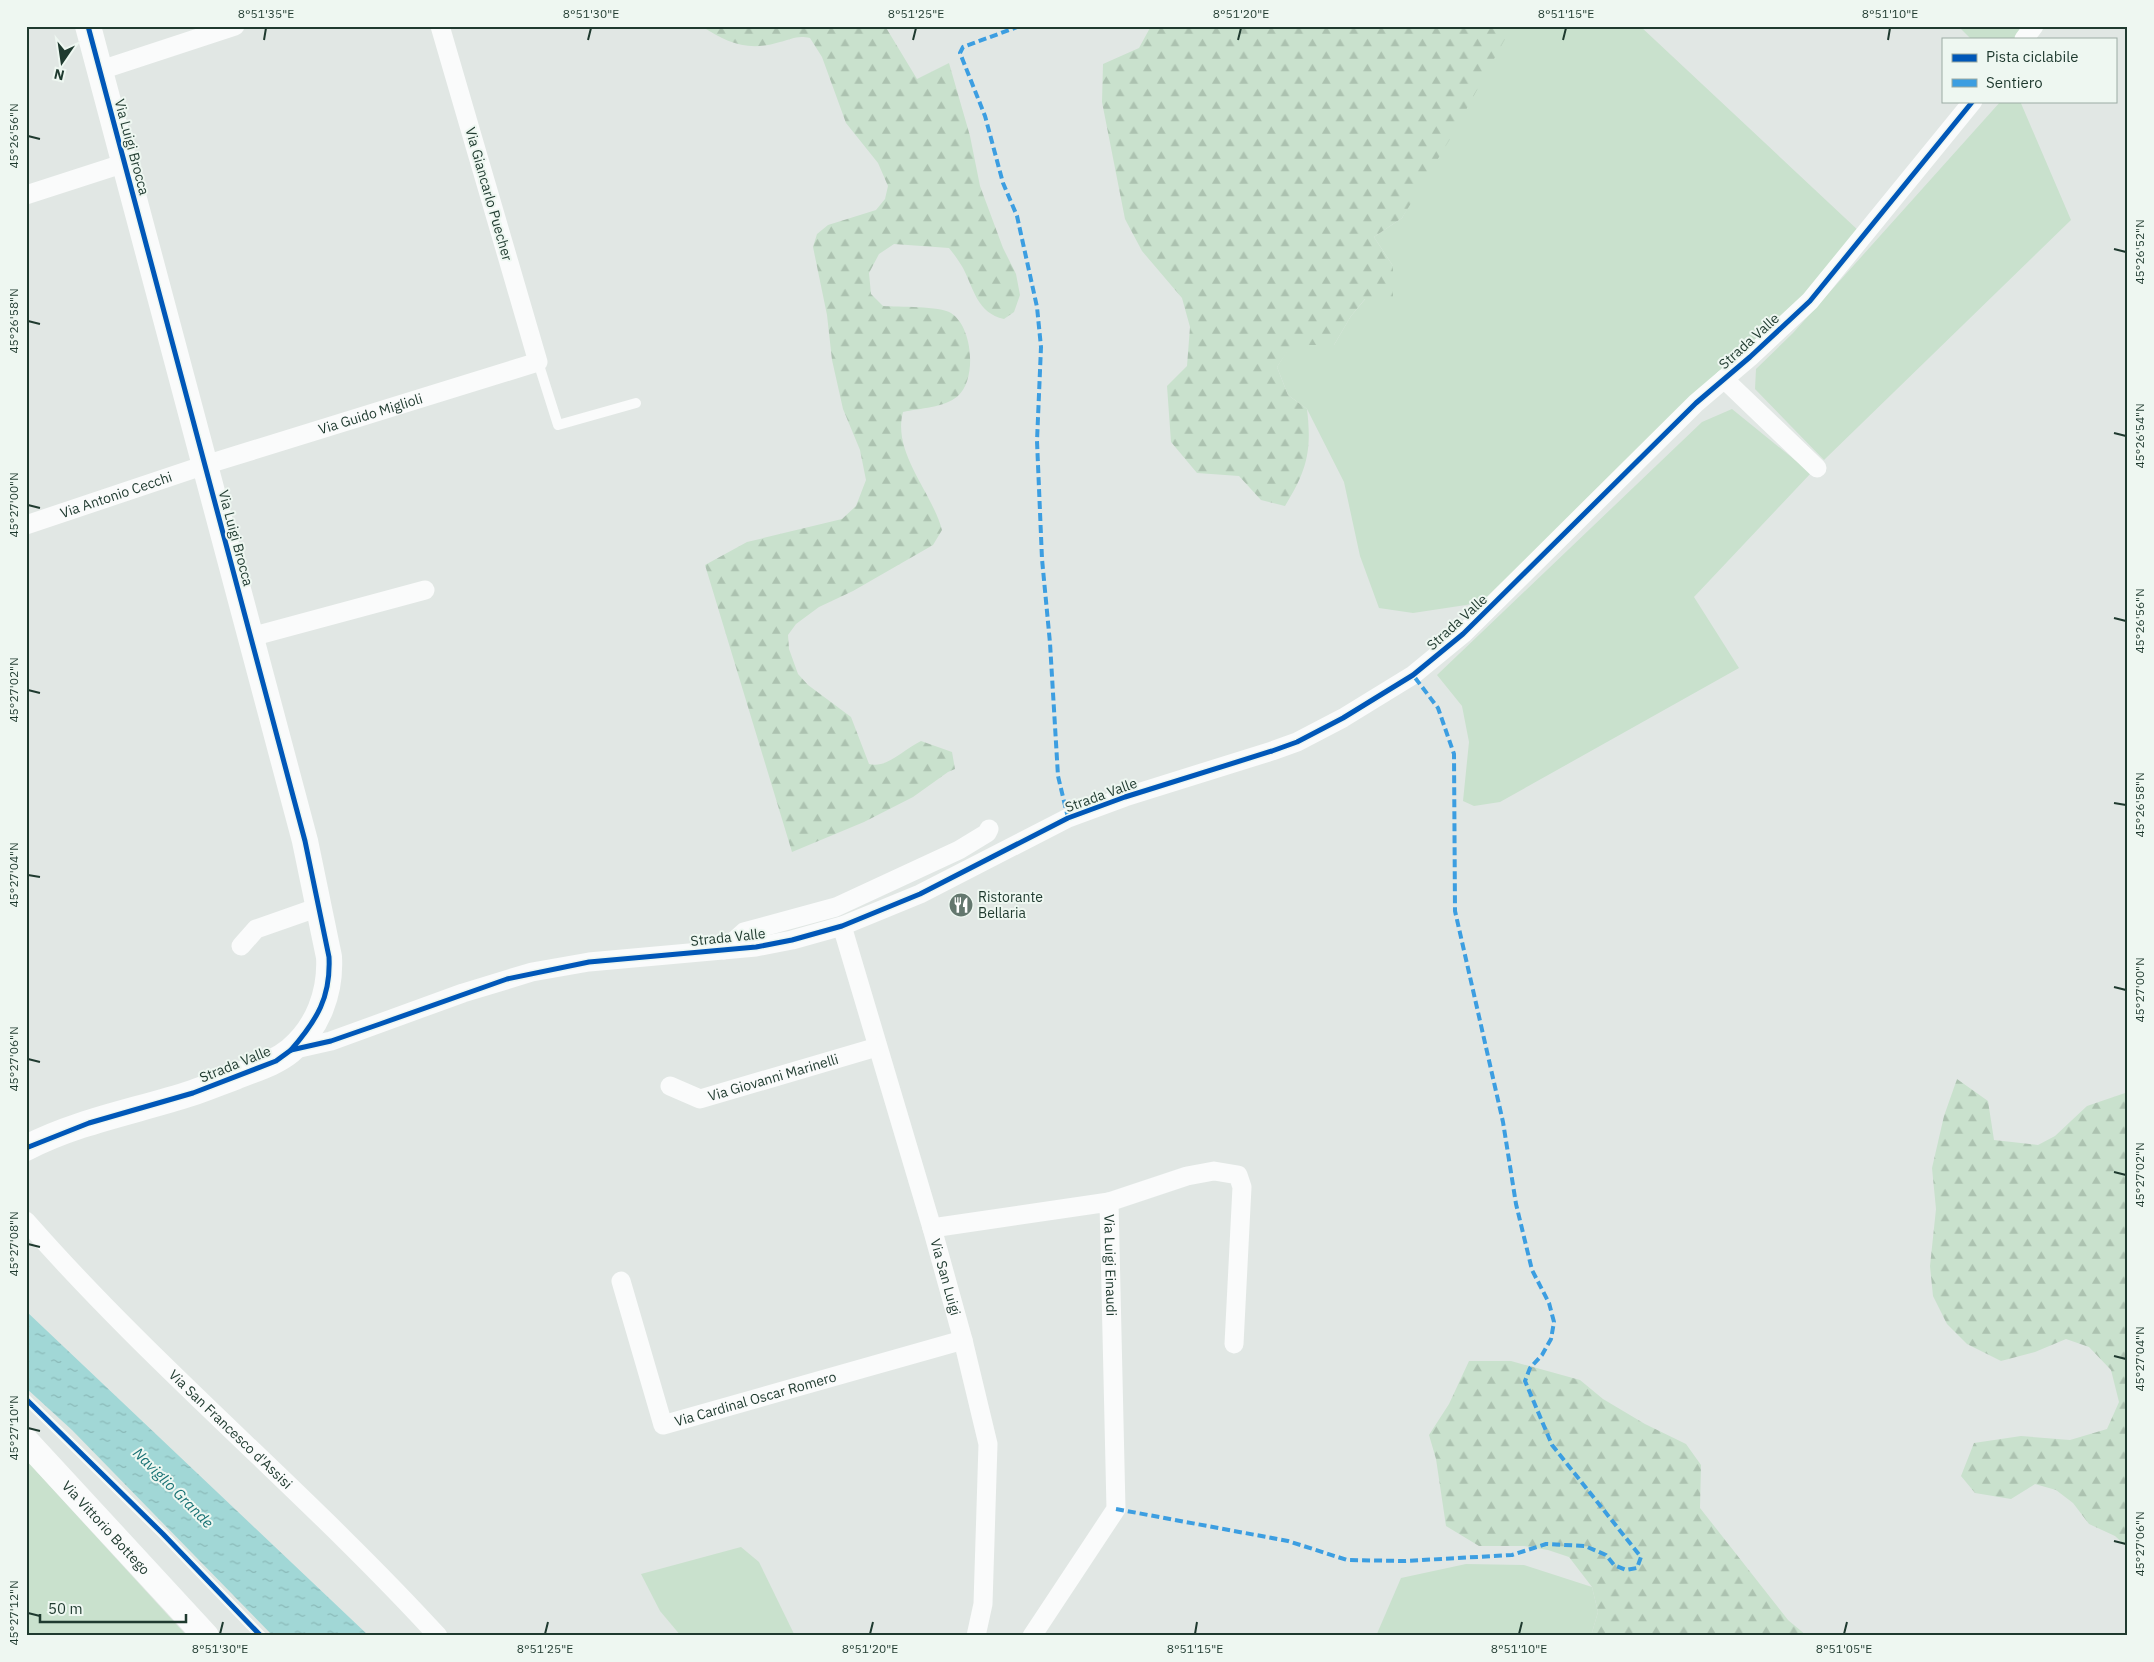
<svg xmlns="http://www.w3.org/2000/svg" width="2154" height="1662" font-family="'IBM Plex Sans',sans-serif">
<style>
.green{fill:#c9e1cd}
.forest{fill:url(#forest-firs)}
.water{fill:url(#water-ripples)}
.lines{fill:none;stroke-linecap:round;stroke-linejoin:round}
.lane{stroke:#fafbfb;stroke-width:10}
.street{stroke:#fafbfb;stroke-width:19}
.secondary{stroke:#fafbfb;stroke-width:26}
.quiet{stroke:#3c9ee1;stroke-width:4;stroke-dasharray:8 4;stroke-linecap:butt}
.cycleway-casing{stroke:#eef7f1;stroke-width:8}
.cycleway{stroke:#0057b8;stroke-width:5}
.ticks{fill:none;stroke:#1f3a2f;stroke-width:2}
.labels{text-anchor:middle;stroke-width:4;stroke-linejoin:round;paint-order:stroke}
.street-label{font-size:14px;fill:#1f3a2f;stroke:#eef7f1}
.poi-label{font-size:14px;fill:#1f3a2f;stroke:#eef7f1;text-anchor:start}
.water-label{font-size:15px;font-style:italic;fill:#1a7375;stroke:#eef7f1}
.neatline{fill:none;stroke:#1f3a2f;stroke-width:2}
.ticks-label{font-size:12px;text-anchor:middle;fill:#1f3a2f}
</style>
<defs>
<pattern id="forest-firs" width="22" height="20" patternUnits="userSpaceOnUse" patternTransform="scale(1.25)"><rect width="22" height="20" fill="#c9e1cd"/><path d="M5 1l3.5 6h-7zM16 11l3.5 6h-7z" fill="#acc2b0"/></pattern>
<pattern id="water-ripples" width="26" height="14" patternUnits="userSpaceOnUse" patternTransform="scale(1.25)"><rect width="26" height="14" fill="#a1d7d6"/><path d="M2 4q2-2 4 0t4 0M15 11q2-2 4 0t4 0" fill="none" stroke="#8ab9b8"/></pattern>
</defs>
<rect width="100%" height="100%" fill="#e1e7e4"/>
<!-- green -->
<g class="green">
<polygon points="1509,26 1640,26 1860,232 1807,291 1492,599 1466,605 1413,613 1379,608 1360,556 1344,482 1307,409 1288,395 1277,367 1291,345 1334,345 1351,316 1393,266 1374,237 1402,218"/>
<polygon points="1958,26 2027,26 2017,39 1971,39"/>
<polygon points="2001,101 2020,101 2071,220 1824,460 1755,389 1756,369 1793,333"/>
<polygon points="1732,409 1811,473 1694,597 1739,668 1500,802 1474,806 1463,801 1469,742 1462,706 1437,675 1702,422"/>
<polygon points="26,1460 187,1636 26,1636"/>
<polygon points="741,1547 759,1562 795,1636 681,1636 660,1611 641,1574"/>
<polygon points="1466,1564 1524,1565 1592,1587 1598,1612 1591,1636 1376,1636 1401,1578"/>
</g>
<!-- forest -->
<g class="forest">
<path d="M701,26h184l32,53 32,-16 21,73 10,50 23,62 13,26 4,21 -6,17 -10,7c-27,-6 -30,-30 -41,-51 -4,-7 -9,-14 -14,-20l-55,-4 -15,10 -10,19 2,21 12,12c15,1 57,0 68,7 22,14 26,66 7,83 -14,12 -38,12 -55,16 -11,41 29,80 39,118l-9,15 -80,46 -34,16 -23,17 -8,11 1,14 9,25 10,11 43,32 18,47c18,5 35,-15 52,-23l31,11 3,17 -7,3 -35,25 -49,25 -72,30 -87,-287 42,-23 95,-23 14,-13 10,-26 -6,-30 -17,-41 -11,-49 -5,-45 -14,-68 4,-13 11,-9 48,-15 9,-11 3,-13 -10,-23 -32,-40 -24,-66 -12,-19c-13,-3 -18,1 -30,4 -32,10 -52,1 -79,-16z"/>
<path d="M1151,26h359v4l-60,109 -48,79 -28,19 19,29v33h-28l-14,17 -17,29h-42l-15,22 11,28 19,14c5,42 0,61 -22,97l-24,-6 -22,-24 -42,-3 -26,-31 -4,-56 20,-20 3,-39 -8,-29 -40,-47 -17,-32 -23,-117 1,-38 36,-16z"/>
<polygon points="1957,1079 1988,1101 1994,1140 2038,1145 2055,1136 2087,1106 2128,1092 2128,1548 2115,1536 2089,1524 2073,1503 2056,1490 2035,1484 2011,1499 1975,1493 1961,1476 1974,1443 2021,1436 2070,1440 2107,1429 2119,1402 2111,1370 2089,1347 2066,1339 2035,1352 2001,1361 1967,1344 1947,1324 1933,1296 1930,1266 1936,1209 1932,1168 1944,1116"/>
<polygon points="1469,1361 1511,1361 1580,1380 1603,1399 1645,1424 1686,1444 1701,1465 1700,1508 1788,1620 1807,1636 1591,1636 1598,1612 1592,1587 1569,1557 1548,1550 1524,1546 1479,1546 1446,1526 1436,1459 1429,1435 1449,1404"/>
</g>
<!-- water -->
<polygon class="water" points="26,1311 369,1636 273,1636 72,1430 26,1388"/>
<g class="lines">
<!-- lane -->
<g class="lane">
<polyline points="538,362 558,425 636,403"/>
<polyline points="26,1399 163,1534 261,1636"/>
</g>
<!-- street -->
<g class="street">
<polyline points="2024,39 2034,26"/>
<polyline points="101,70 235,26"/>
<polyline points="26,195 125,163"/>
<polyline points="1724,379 1817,468"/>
<path id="s1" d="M26,525l179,-60 333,-103 -98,-336"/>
<polyline points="251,637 425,590"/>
<path id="s2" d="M842,926l90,302 31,112 25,104 -5,160 -7,32"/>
<polyline points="241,946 256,929 319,907"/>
<polyline points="724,950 744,932 836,907 959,850 987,833 989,829"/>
<polyline points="291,1050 331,1041 463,993 532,972 589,962 756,947 792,940 842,926 920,894 1068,818 1125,797 1272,751 1297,742 1343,718 1413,675 1463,634 1696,403 1750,357 1810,301 1973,101"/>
<path id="s3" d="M670,1086l30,13 177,-52"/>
<polyline points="1109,1202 1187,1176 1214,1171 1238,1175 1242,1187 1234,1344"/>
<path id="s4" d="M26,1221c129,147 280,271 412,415"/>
<path id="s5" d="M932,1228l177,-26 7,307 -84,127"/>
<path id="s6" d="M621,1281l42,144 300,-85"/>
</g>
<!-- secondary -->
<g class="secondary">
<path d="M26,1148c52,-27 111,-37 166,-55 15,-5 29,-11 43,-16 19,-8 39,-13 55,-26 28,-23 41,-59 39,-94l-24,-116 -217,-815"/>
<path id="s7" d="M26,1441l180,195"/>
</g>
<!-- quiet -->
<g class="quiet">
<polyline points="1020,26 963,47 960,53 985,116 1003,183 1017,216 1037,307 1041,347 1037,441 1042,559 1050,643 1058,776 1068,818"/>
<polyline points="1116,1509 1288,1541 1347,1560 1405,1561 1512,1555 1546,1544 1585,1546 1606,1555 1614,1565 1626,1570 1637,1568 1641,1557 1552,1445 1525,1381 1530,1368 1542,1355 1551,1339 1554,1322 1549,1303 1532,1270 1516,1204 1503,1122 1455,911 1454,754 1438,708 1413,675"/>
</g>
<defs>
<g id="cycleway">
<path d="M88,26l217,815 24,116c2,40 -12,63 -38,93"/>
<polyline points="26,1148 89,1123 193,1093 276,1061 291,1050 331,1041 380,1024 507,979 589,962 756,947 792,940 842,926 920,894 1068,818 1125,797 1272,751 1297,742 1343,718 1413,675 1463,634 1696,403 1750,357 1810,301 1973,101"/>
<polyline points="26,1399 163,1534 261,1636"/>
</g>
</defs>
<!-- cycleway casing -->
<use href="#cycleway" class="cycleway-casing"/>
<!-- cycleway -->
<use href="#cycleway" class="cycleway"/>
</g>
<!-- ticks -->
<path class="ticks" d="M264,40l2,-12M588,40l3,-12M913,40l3,-12M1238,40l3,-12M1563,40l3,-12M1888,40l2,-12M28,136l12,3M2114,249l12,3M28,321l12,3M2114,433l12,3M28,505l12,3M2114,618l12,3M28,690l12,3M2114,803l12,2M28,875l12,2M2114,987l12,3M28,1059l12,3M2114,1172l12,3M28,1244l12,3M2114,1356l12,3M28,1428l12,3M2114,1541l12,3M28,1613l12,3M220,1634l3,-12M545,1634l3,-12M870,1634l3,-12M1195,1634l2,-12M1519,1634l3,-12M1844,1634l3,-12"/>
<!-- icons -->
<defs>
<symbol id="restaurant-disc" viewBox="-11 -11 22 22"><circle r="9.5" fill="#63776e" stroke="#eef7f1"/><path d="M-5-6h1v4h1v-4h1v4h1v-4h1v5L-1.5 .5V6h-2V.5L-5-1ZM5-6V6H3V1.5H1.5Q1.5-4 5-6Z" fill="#fff"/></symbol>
</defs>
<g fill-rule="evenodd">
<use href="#restaurant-disc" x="947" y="891" width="28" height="28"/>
</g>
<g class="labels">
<!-- street labels -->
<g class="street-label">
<text transform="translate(132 147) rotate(75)" y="5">Via Luigi Brocca</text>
<text transform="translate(489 194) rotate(74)" y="5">Via Giancarlo Puecher</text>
<text transform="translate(1749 341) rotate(-42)" y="5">Strada Valle</text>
<text dy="5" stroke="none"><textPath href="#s1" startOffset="362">Via Guido Miglioli</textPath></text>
<text dy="5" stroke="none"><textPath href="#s1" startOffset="95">Via Antonio Cecchi</textPath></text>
<text transform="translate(236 538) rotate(75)" y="5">Via Luigi Brocca</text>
<text transform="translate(1457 622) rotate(-42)" y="5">Strada Valle</text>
<text transform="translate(1101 795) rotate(-20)" y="5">Strada Valle</text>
<text transform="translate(728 937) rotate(-6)" y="5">Strada Valle</text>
<text transform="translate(235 1064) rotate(-22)" y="5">Strada Valle</text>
<text dy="5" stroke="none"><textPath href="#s3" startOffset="109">Via Giovanni Marinelli</textPath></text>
<text dy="5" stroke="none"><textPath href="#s5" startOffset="242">Via Luigi Einaudi</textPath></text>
<text dy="5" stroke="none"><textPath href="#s2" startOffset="366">Via San Luigi</textPath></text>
<text dy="5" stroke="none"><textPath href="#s6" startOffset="246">Via Cardinal Oscar Romero</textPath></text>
<text dy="5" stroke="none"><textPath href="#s4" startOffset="292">Via San Francesco d'Assisi</textPath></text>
<text dy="5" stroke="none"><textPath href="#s7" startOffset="118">Via Vittorio Bottego</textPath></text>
</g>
<!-- poi labels -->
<g class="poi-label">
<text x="978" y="902">Ristorante<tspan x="978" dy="16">Bellaria</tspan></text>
</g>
<!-- water labels -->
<g class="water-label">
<text transform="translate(173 1488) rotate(45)" y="5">Naviglio Grande</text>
</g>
</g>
<!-- border -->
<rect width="2154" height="1662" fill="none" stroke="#eef7f1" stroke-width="55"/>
<!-- legend -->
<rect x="1942" y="38" width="175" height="65" fill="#eef7f1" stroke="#9baba3"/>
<rect x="1952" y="54" width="25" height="8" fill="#0057b8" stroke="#9baba3"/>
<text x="1986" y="62" font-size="15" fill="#1f3a2f">Pista ciclabile</text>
<rect x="1952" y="79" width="25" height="8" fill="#3c9ee1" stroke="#9baba3"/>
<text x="1986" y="88" font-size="15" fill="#1f3a2f">Sentiero</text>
<!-- north arrow -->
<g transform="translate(62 62) rotate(193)" stroke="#eef7f1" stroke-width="4" paint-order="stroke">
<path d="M0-4L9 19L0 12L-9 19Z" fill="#1f3a2f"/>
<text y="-8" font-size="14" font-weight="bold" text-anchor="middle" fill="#1f3a2f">N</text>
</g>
<!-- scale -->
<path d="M40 1614v8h146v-8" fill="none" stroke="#1f3a2f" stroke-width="2.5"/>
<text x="48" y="1614" font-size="15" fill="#1f3a2f" stroke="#eef7f1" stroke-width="4" paint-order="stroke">50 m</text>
<rect x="28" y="28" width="2098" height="1606" class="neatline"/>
<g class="ticks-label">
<text x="266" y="18">8°51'35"E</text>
<text x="591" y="18">8°51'30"E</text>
<text x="916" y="18">8°51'25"E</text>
<text x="1241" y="18">8°51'20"E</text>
<text x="1566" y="18">8°51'15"E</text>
<text x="1890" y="18">8°51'10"E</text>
<text transform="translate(14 136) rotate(-90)" y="4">45°26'56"N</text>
<text transform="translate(2140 252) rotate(-90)" y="4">45°26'52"N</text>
<text transform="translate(14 321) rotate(-90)" y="4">45°26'58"N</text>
<text transform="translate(2140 436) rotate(-90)" y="4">45°26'54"N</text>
<text transform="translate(14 505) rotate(-90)" y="4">45°27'00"N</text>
<text transform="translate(2140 621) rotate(-90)" y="4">45°26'56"N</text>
<text transform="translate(14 690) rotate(-90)" y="4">45°27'02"N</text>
<text transform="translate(2140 805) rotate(-90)" y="4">45°26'58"N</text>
<text transform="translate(14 875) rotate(-90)" y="4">45°27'04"N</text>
<text transform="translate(2140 990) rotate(-90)" y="4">45°27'00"N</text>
<text transform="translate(14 1059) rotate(-90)" y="4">45°27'06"N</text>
<text transform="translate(2140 1175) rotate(-90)" y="4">45°27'02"N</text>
<text transform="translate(14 1244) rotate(-90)" y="4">45°27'08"N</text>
<text transform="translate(2140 1359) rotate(-90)" y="4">45°27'04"N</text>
<text transform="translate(14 1428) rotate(-90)" y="4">45°27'10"N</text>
<text transform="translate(2140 1544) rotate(-90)" y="4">45°27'06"N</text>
<text transform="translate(14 1613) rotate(-90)" y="4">45°27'12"N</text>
<text x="220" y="1653">8°51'30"E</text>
<text x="545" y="1653">8°51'25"E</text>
<text x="870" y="1653">8°51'20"E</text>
<text x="1195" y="1653">8°51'15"E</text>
<text x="1519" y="1653">8°51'10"E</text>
<text x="1844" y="1653">8°51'05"E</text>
</g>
</svg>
